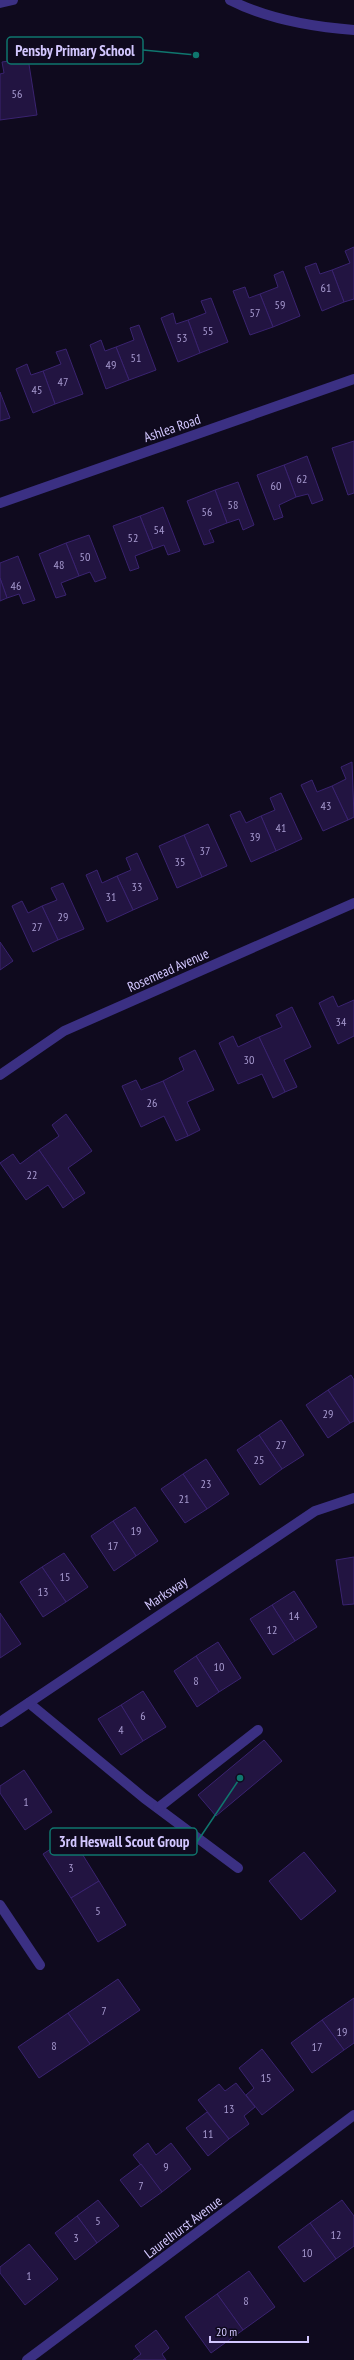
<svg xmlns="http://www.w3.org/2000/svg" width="354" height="2360" font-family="'PT Sans Narrow',sans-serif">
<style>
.building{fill:#221441;stroke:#3a2370}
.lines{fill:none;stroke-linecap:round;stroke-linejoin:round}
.minor{stroke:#3b3083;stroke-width:10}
.labels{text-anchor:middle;stroke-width:3;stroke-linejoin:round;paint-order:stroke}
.number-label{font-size:12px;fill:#a79ad0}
.street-label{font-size:14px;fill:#d3c7ff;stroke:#0f0a1e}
.leader{fill:none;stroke:#0f766e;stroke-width:1.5}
.callout-dot{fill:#0f766e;stroke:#0f0a1e;stroke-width:1.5}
.callout{fill:#0f0a1e;stroke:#0f766e;stroke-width:1.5}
.callout-label{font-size:15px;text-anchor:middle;font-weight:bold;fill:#d3c7ff}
</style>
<rect width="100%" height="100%" fill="#0f0a1e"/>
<!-- building -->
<g class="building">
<polygon points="28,58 37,115 0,120 0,74 4,73 2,62"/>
<polygon points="354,247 354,299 344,302 332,270 350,263 345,251"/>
<polygon points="316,263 320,274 332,270 344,302 322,311 305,267"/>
<polygon points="283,271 300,316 273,327 260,294 278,287 274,275"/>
<polygon points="245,287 249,298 260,294 273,327 250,335 233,291"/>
<polygon points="211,298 228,342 200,353 188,320 206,313 201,301"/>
<polygon points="173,313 176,324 188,320 200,353 178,362 161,318"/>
<polygon points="139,325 156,370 129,380 116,347 134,340 130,328"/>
<polygon points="101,340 105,351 116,347 129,380 106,389 90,345"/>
<polygon points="66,349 83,394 55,404 43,371 61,364 56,352"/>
<polygon points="27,364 31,375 43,371 55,404 33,413 16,369"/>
<polygon points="0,392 10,418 0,421"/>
<polygon points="354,441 354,493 348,495 332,448"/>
<polygon points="307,456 323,500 312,504 308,494 296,497 284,465"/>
<polygon points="284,465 296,497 279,505 283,517 274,520 257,475"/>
<polygon points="238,482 254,525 243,530 239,519 227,523 215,490"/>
<polygon points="215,490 227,523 209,530 214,542 204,545 187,501"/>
<polygon points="163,507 180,551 168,555 164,545 153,549 140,516"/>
<polygon points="140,516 153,549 135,556 139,568 130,571 113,526"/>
<polygon points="89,535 106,578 95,582 90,572 79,576 66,543"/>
<polygon points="66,543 79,576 61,583 66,595 56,598 39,554"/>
<polygon points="18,556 35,600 23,604 19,594 7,598 0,578 0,563"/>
<polygon points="0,578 7,598 0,601"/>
<polygon points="352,762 354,817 348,820 332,786 346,779 341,767"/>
<polygon points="312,780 317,792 332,786 348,820 323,831 301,785"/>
<polygon points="281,793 302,839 276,851 261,816 275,810 270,798"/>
<polygon points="240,811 246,823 261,816 276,851 251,862 230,815"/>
<polygon points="208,824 227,866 202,877 184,835"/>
<polygon points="184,835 202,877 177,888 159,846"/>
<polygon points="137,853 158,899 133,910 117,876 131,870 126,858"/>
<polygon points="97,870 102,883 117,876 133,910 107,922 86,875"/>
<polygon points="63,883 84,929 58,940 42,906 57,900 51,888"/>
<polygon points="22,901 28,913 42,906 58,940 33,952 12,906"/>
<polygon points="0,942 13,961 0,970"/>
<polygon points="333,996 338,1007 354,1000 354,1036 338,1044 319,1003"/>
<polygon points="292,1007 311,1047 284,1060 297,1087 285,1092 259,1037 282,1027 276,1015"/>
<polygon points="233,1036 238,1047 259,1037 285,1092 273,1098 262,1074 238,1084 219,1043"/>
<polygon points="195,1050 214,1090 187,1102 200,1130 188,1136 163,1081 184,1070 179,1058"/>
<polygon points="136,1080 141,1090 163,1081 188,1136 176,1141 164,1116 141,1127 122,1086"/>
<polygon points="66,1114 92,1151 68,1168 85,1193 74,1200 39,1150 59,1136 52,1125"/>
<polygon points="39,1150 74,1200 63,1208 48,1185 26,1200 0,1163 13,1154 20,1164"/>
<polygon points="351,1375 354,1380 354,1421 350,1423 328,1390"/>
<polygon points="328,1390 350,1423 328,1438 306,1405"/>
<polygon points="281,1420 304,1455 282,1469 259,1435"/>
<polygon points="259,1435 282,1469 260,1485 237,1450"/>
<polygon points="206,1459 229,1494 207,1509 183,1474"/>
<polygon points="183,1474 207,1509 185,1523 161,1489"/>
<polygon points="135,1507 158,1541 136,1556 113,1521"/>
<polygon points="113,1521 136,1556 114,1571 91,1536"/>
<polygon points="64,1553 88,1587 66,1602 42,1567"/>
<polygon points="354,1557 354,1604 343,1605 336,1560"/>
<polygon points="42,1567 66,1602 43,1617 20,1582"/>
<polygon points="294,1591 317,1627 295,1641 272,1605"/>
<polygon points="272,1605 295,1641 273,1655 250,1619"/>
<polygon points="0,1613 21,1644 0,1658"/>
<polygon points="218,1642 241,1678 219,1692 196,1656"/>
<polygon points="196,1656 219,1692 197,1707 174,1671"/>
<polygon points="143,1691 166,1727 143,1741 121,1705"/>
<polygon points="121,1705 143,1741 121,1755 98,1719"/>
<polygon points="264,1740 282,1761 216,1816 198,1795"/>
<polygon points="24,1770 52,1812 25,1830 0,1793 0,1786"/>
<polygon points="71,1836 99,1881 71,1898 43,1854"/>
<polygon points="304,1852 336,1891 301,1920 269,1881"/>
<polygon points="99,1881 126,1925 98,1942 71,1898"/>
<polygon points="118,1979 140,2010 90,2044 68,2013"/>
<polygon points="354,1998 354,2043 344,2050 322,2020"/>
<polygon points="68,2013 90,2044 39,2078 18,2047"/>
<polygon points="322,2020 344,2050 312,2073 291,2043"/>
<polygon points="262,2049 294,2090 262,2115 246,2095 254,2088 239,2068"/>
<polygon points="236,2083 255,2107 244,2116 249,2124 229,2139 198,2100 219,2084 225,2091"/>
<polygon points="207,2112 229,2139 208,2156 186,2128"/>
<polygon points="148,2143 156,2155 171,2143 191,2169 162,2192 133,2155"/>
<polygon points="141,2164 162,2192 141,2207 120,2180"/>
<polygon points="98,2200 119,2226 97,2243 77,2216"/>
<polygon points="342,2200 354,2216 354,2246 336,2259 310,2223"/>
<polygon points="77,2216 97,2243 75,2260 55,2233"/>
<polygon points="310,2223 336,2259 304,2282 278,2247"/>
<polygon points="29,2244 58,2279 25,2305 0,2273 0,2267"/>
<polygon points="249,2271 275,2307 243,2330 217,2294"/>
<polygon points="217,2294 243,2330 211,2353 185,2317"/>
<polygon points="156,2330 169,2348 162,2354 166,2360 133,2360 141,2354 135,2346"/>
</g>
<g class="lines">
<!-- minor -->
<g class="minor">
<path d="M230,0c37,19 83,27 124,30"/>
<polyline points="0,3 13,0"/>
<polyline points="0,503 354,379"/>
<polyline points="0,1075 64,1031 354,903"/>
<polyline points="29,1703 144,1798 238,1868"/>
<polyline points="0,1722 315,1511 354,1498"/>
<polyline points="158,1808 258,1730"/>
<polyline points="0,1905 40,1965"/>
<polyline points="27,2360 354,2115"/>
</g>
</g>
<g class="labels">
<!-- number labels -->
<g class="number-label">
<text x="17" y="98">56</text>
<text x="326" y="292">61</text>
<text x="280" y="309">59</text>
<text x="255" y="317">57</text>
<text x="208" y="335">55</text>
<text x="182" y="342">53</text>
<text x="136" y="362">51</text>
<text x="111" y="369">49</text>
<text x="63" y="386">47</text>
<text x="37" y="394">45</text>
<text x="302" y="483">62</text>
<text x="276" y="490">60</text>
<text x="233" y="509">58</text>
<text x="207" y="516">56</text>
<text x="159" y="534">54</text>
<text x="133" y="542">52</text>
<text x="85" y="561">50</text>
<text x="59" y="569">48</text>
<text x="16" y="590">46</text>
<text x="326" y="810">43</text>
<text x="281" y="832">41</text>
<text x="255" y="841">39</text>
<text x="205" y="855">37</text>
<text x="180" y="866">35</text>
<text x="137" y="891">33</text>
<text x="111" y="901">31</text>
<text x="63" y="921">29</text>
<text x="37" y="931">27</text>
<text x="341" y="1026">34</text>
<text x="249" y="1064">30</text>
<text x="152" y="1107">26</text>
<text x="32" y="1179">22</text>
<text x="328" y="1418">29</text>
<text x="281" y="1449">27</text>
<text x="259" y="1464">25</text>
<text x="206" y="1488">23</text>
<text x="184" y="1503">21</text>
<text x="136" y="1535">19</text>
<text x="113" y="1550">17</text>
<text x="65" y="1581">15</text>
<text x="43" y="1596">13</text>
<text x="294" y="1620">14</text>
<text x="272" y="1634">12</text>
<text x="219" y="1671">10</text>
<text x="196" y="1685">8</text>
<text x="143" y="1720">6</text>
<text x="121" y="1734">4</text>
<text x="26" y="1806">1</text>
<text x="71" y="1872">3</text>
<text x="98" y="1915">5</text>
<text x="104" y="2015">7</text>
<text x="342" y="2036">19</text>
<text x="54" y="2050">8</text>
<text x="317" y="2051">17</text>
<text x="266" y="2082">15</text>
<text x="229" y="2113">13</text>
<text x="208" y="2138">11</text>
<text x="166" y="2171">9</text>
<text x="141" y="2190">7</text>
<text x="98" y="2225">5</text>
<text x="336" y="2239">12</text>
<text x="76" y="2242">3</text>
<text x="307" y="2257">10</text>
<text x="29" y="2280">1</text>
<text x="246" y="2305">8</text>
</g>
<!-- street labels -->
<g class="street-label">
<text transform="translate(172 428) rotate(-19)" y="5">Ashlea Road</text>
<text transform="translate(168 970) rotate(-24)" y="5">Rosemead Avenue</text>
<text transform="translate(166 1593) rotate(-34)" y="5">Marksway</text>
<text transform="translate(183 2227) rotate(-37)" y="5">Laurelhurst Avenue</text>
</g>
</g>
<!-- callouts -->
<path class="leader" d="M196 55L143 50M240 1778L197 1842"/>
<g class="callout-dot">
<circle cx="196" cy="55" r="4"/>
<circle cx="240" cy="1778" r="4"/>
</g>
<g class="callout">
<rect x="7" y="37" width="136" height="27" rx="4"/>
<rect x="50" y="1828" width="147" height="27" rx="4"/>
</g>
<g class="callout-label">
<text x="75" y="56">Pensby Primary School</text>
<text x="124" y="1847">3rd Heswall Scout Group</text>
</g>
<!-- scale -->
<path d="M210 2336v6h98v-6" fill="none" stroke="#d3c7ff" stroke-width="2"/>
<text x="216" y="2336" font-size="12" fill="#d3c7ff" stroke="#0f0a1e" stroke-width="3" paint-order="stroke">20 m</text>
</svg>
